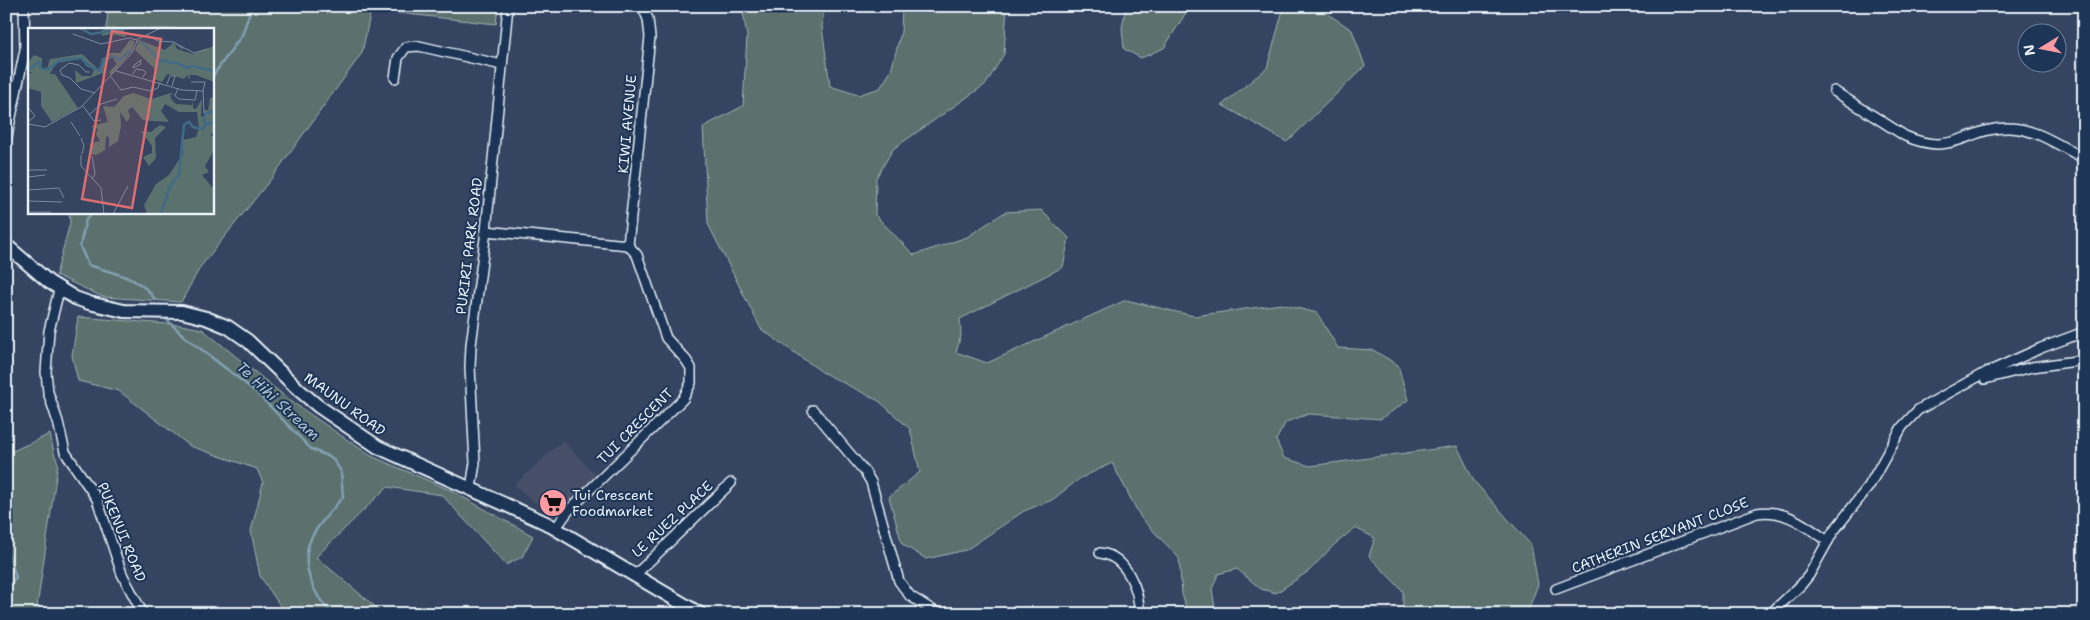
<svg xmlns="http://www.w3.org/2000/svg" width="2090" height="620" font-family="'Shantell Sans',sans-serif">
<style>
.built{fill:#464f68}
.green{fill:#5b716d;stroke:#a2b1b2}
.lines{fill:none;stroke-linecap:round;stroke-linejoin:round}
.stream{stroke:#83a1b4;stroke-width:2.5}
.minor-casing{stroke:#e8f1f8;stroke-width:12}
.primary-casing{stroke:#e8f1f8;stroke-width:16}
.minor{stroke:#1d3557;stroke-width:9}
.primary{stroke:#1d3557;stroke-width:12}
.labels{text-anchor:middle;stroke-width:4;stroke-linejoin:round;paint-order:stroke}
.street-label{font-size:14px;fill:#e8f1f8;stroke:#1d3557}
.poi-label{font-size:14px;fill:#e8f1f8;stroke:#1d3557;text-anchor:start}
.water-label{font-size:15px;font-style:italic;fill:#adc2d0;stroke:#1d3557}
.inset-river{fill:none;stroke:#406b87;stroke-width:2.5}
.inset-road{fill:none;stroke:#7d899d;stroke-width:1}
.view{fill:#dc6e71;fill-opacity:0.15;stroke:#dc6e71;stroke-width:2.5}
.inset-edge{fill:none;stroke:#e8f1f8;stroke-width:2.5}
</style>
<rect width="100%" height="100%" fill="#354461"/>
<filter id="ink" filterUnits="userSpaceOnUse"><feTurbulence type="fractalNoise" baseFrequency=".02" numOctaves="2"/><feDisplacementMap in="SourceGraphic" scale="10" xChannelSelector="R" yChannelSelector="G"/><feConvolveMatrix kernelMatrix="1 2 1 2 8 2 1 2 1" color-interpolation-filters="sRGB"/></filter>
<g filter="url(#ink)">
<!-- built -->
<polygon class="built" points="563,440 596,476 552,517 514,485"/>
<!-- green -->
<g class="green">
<polygon points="109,6 498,6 496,24 371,10 362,53 271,179 201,266 181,302 103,297 56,275 70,223 69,213 212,212 212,29 106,29"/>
<polygon points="742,6 824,6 822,27 830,86 858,95 880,88 891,71 901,32 902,6 1007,6 1004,54 986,84 893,149 876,178 875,215 914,255 967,237 1005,212 1041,210 1069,238 1063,267 960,319 961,336 956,352 987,363 1126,300 1194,316 1281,304 1317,313 1338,348 1373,350 1398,365 1408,400 1381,419 1309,414 1286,422 1276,440 1284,458 1310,466 1457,446 1474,481 1531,545 1538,584 1527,614 1403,614 1403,591 1369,556 1375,538 1355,528 1334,545 1309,571 1276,593 1261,589 1237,569 1218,574 1212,589 1216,614 1188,614 1182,594 1179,558 1141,518 1112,463 1079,479 1052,500 1024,511 966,550 926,559 902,544 889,497 920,472 910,429 879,401 822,372 761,329 708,224 703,127 743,106 747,36"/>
<polygon points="1126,6 1190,6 1164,48 1141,58 1124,49 1122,28"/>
<polygon points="1294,6 1316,6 1352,30 1365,66 1287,142 1222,105 1267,68 1283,10"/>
<polygon points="78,317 181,325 202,329 292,402 371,456 450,490 533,536 522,557 506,565 442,495 387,487 316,557 384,614 294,614 281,607 260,576 251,531 263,483 257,469 190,446 119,391 78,381 72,356"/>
<polygon points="50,434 54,453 58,463 36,614 6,614 6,454"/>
</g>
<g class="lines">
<!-- stream -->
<g class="stream">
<polyline points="212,77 242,35 252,6"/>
<path d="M94,212l-8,7 -6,27 8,19c22,7 56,13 67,35"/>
<path d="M167,320l17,16 71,55 56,58 21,9 9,13 2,26c-10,12 -21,23 -29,36 -17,27 -2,62 19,81"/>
<polyline points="6,547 16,577 6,591"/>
</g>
<defs>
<g id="minor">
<polyline points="395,78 398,58 406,47 419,46 502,65"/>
<path d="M1834,91l71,45c50,22 61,-9 104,-8 27,0 52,19 75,30"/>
<polyline points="6,141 25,50 24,6"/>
<polyline points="486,231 628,245 637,255 666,338 686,360 691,368 691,383 683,399 569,510 555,529"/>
<polyline points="628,245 650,37 648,19 642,6"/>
<polyline points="59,290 49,331 46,372 48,392 58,422 65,452 97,499 122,574 143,614"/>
<polyline points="1985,379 2032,367 2084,360"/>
<polyline points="813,410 865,472 871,482 899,581 910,596 939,614"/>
<polyline points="471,488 475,463 470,367 471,345 486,231 508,6"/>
<path d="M1100,553c26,3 40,37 39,61"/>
<polyline points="634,576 731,483"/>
<path d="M1556,589l201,-76c27,-5 49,13 71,28"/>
<polyline points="1770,614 1801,585 1809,575 1833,532 1869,486 1902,427 1918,410 1981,375 2041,348 2084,332"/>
</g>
<polyline id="primary" points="6,245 49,282 75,298 89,303 124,311 182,312 206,318 228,327 248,341 299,390 318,406 378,447 546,523 700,614"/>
</defs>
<!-- minor casing -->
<use href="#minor" class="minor-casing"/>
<!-- primary casing -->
<use href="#primary" class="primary-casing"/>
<!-- minor -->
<use href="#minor" class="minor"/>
<!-- primary -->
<use href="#primary" class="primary"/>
</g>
</g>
<!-- icons -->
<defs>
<symbol id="supermarket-disc" viewBox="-11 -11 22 22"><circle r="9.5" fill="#ff9aa2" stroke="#1d3557"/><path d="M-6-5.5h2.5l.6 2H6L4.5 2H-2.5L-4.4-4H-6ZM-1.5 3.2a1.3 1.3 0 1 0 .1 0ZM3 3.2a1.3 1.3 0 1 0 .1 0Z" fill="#111"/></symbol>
</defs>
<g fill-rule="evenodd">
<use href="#supermarket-disc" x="537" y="487" width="32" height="32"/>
</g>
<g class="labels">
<!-- street labels -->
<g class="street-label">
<text transform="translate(627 124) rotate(-85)" y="5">KIWI AVENUE</text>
<text transform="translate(469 246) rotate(-83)" y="5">PURIRI PARK ROAD</text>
<text transform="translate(345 404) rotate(36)" y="5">MAUNU ROAD</text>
<text transform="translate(635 426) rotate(-45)" y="5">TUI CRESCENT</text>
<text transform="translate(672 519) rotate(-43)" y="5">LE RUEZ PLACE</text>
<text transform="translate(122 532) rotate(68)" y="5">PUKENUI ROAD</text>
<text transform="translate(1660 535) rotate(-21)" y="5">CATHERIN SERVANT CLOSE</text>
</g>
<!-- poi labels -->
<g class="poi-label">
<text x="572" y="500">Tui Crescent<tspan x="572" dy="16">Foodmarket</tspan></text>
</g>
<!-- water labels -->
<g class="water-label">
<text transform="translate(278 401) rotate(43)" y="5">Te Hihi Stream</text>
</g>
</g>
<!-- overview -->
<g transform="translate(28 28)">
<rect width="186" height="186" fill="#354461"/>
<path d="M78,0l18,2 2,7 -15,-3 -9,2 -1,-5zM102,12l5,1 -3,10 -21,24 -2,-3 8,-8 -5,-7 -7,6 -2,10 -27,10 -1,-13 7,6h9l3,-5 -3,-6 -11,-6 -24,4 -6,11h5l23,34 -26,14 -11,-16v-14l-13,-4v-15h5l-5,-2v-9l6,-7 8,3v10h5l3,-9 32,-5 16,15 11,-16h11zM111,12l26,10 9,-8 3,7 16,5 21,-8v36l-18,-7h-6v2l-1,3 -1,-5 -4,4 -17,-5 -5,8 -9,-3 2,-10 -20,-19zM105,65l18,6 20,-6 4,2 -5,-1 1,5 5,5 16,1 1,-4v7l3,1 6,-10 -1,18 3,-1v-6h4l2,-12 4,-1v35l-4,3 4,2v13l-9,16 4,6 -7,3 11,13 1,-3v29h-67l-3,-9 12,-21 13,-9 14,-21v-14l13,-3 3,-9 -2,-16h-18l-14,-8 -4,7 8,11 -17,-1 -9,-1 -11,-13 -4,3 2,7 -3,5 -7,-10 1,14 -3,15 -9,6v-10l-3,-1 -1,14 -9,5 -6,-1v-10l10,-3 -4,-7 2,-5 -7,-3 17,-4 -5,-16 11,1 10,-11zM132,97l6,2 -11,11 1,20 -7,8 -6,-9 9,-4v-7l-11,-15 10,1z" fill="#5b716d"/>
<path class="inset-river" d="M52,0l11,6 38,-6M111,15h4l16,17 21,4 6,4 6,-2 23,5M21,41l11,-9 22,-2 5,7 13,6 3,-12 9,-3 7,4 12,-10M0,42l11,-8 3,7h7M181,84h5v9l-10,5 1,-12zM133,186l9,-28 9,-12 5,-49 5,-3 4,5 10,2 4,-7"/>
<path class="inset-road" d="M45,6l28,10 28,-6 8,2M119,7l11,6 16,1 9,7M147,15l19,10 13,-4M112,33l1,3 -8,4 1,-3 6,-4 2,-1M88,43l66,19 21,1M62,44h-4l-7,-7 -10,-2 -9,7 2,5 8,3 11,11 14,4M105,46l3,-5 7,1 3,2 -3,5M83,49l10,13 12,-3 18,4 7,-3 2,-6M163,54h14l-2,9M139,56l3,-8h5l-3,10M150,60l-3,8 4,3 16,1 2,-9M175,63l1,22M55,78l11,15 7,-1M0,79l7,9 -7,6M61,87l12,-11 16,-5M43,94l9,14M0,96l17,3 36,-20 51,-54 6,-14 23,-11M53,110l3,8 -2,8M53,127v11l20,22 3,26M64,128l3,18 -3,5M0,142h19M0,149l17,-2M0,162l31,-2 5,10M0,173l34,1M0,184h23M85,186l15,-28"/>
<path class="view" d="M84,3l49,8 -29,169 -50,-9z"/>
<rect width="186" height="186" class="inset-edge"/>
</g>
<!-- margin -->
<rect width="2090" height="620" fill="none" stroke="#1d3557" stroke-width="25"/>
<rect x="12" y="12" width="2065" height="595" fill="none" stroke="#e8f1f8" stroke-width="2" filter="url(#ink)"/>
<!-- north arrow -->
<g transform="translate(2042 48) rotate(260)"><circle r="24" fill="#1d3557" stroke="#6e8097"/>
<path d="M0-4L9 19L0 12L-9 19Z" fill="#ff9aa2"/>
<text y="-8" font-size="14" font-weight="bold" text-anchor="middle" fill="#e8f1f8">N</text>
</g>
</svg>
